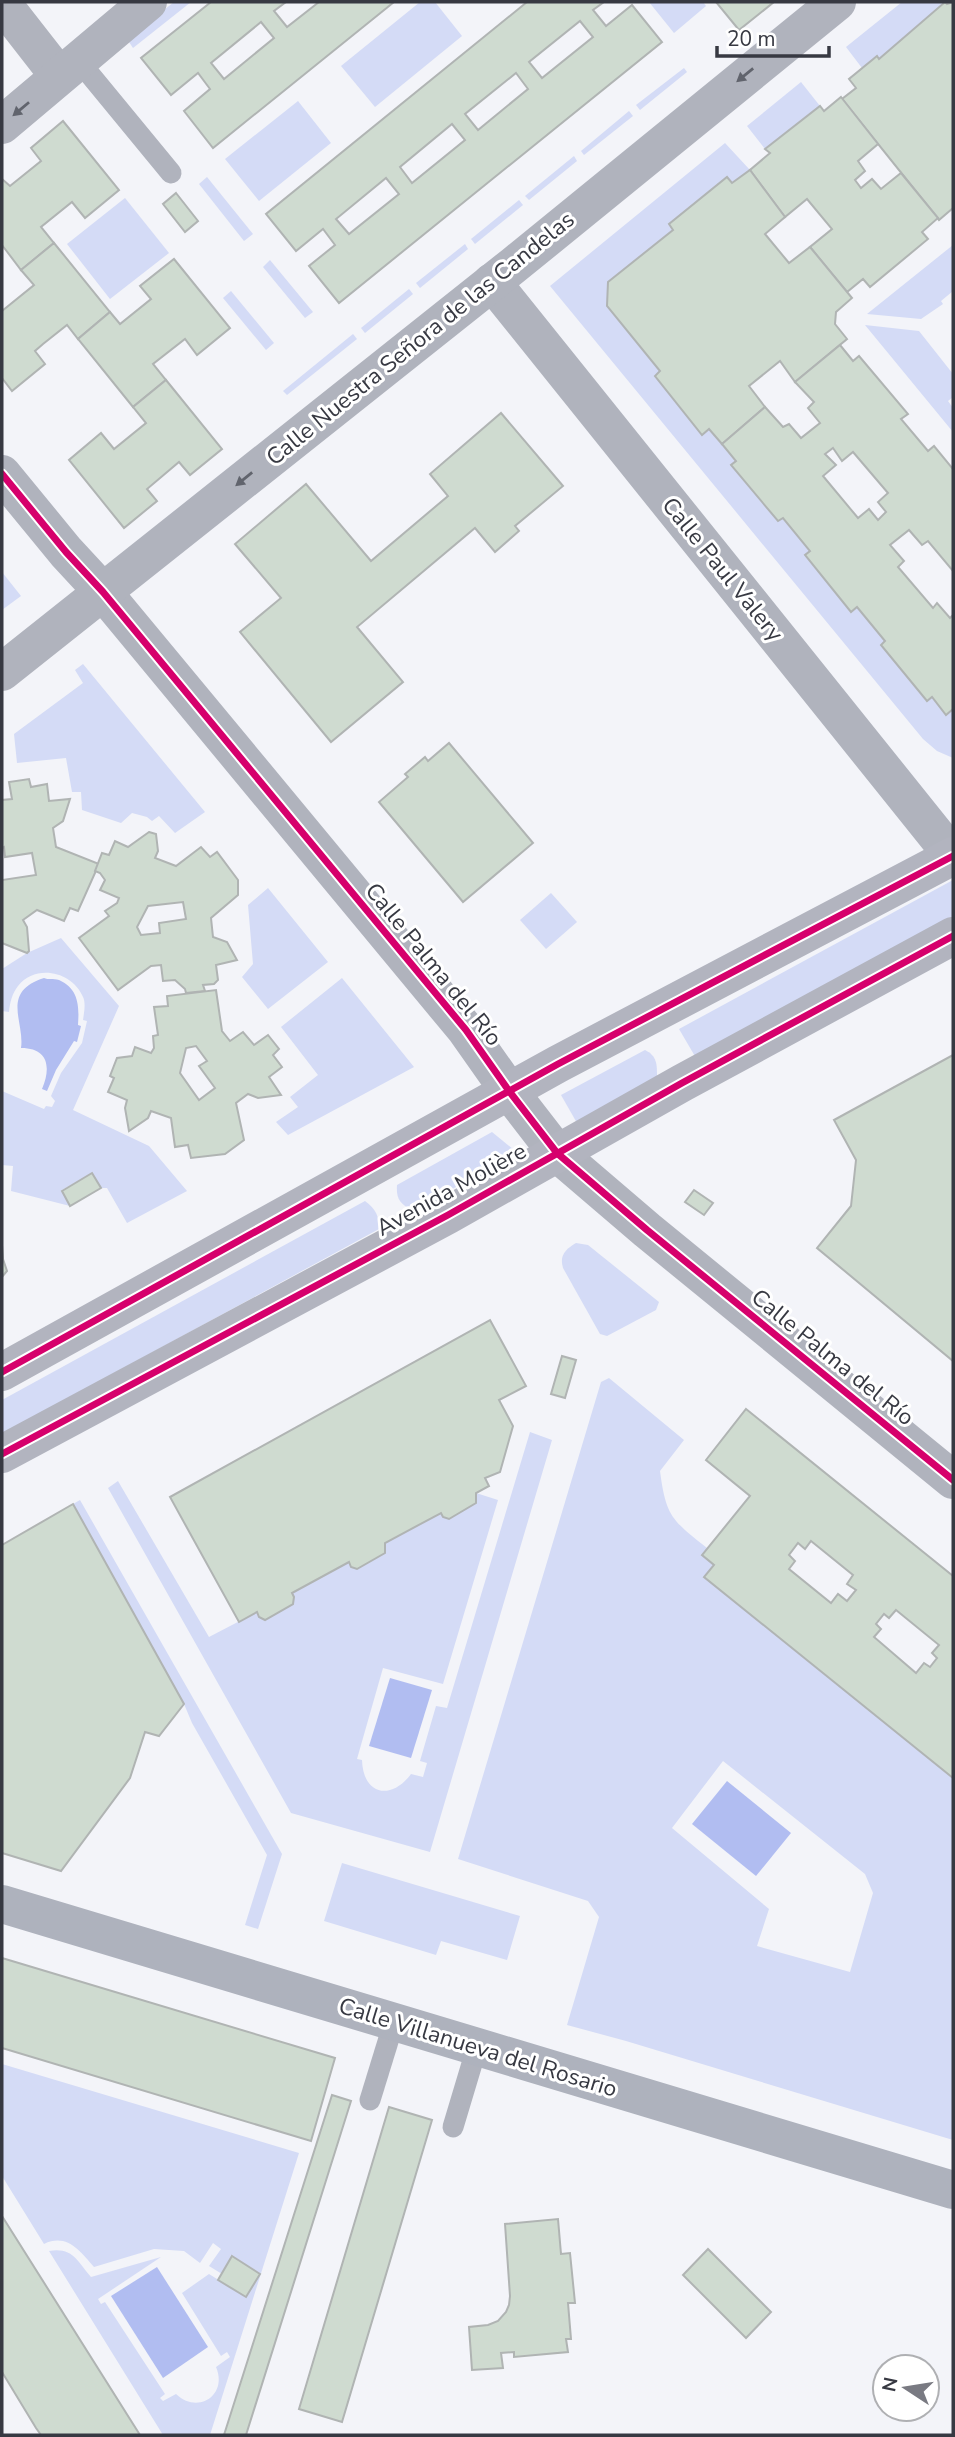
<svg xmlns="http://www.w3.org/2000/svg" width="955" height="2437" font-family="'Nunito Sans',sans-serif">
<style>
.green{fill:#d4dbf6;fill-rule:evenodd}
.water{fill:#b1bdf1}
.building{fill:#cfdbd0;stroke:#b0b4b3;stroke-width:2;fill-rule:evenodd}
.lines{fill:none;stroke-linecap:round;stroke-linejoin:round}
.lane{stroke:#b0b3bd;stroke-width:21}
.street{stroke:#b0b3bd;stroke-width:38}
.secondary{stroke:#aeb2bd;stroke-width:38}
.primary{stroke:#b2b4bf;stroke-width:38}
.cycleway-casing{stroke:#fff;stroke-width:11}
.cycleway{stroke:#d6006c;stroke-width:7}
.oneway{fill:#61646d}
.labels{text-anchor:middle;stroke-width:6;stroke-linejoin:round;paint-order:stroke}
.street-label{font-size:23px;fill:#373942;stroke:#fff}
</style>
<rect width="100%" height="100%" fill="#f3f4f9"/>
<!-- green -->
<g class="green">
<polygon points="174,2 191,2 133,48 127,39"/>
<polygon points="420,2 435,2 462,36 375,107 341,66"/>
<polygon points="649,2 703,2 706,6 674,33"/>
<polygon points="902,2 950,2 947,4 945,2 879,59 877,57 862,68 846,47"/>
<polygon points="684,68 687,72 640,110 636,105"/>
<polygon points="801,82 820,106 765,149 747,126"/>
<polygon points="298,101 331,143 259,201 225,159"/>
<polygon points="629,111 633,116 584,155 581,151"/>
<polygon points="725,143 750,170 732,183 727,177 670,224 673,230 608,282 607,306 660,371 655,376 702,435 709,429 736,461 732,465 778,521 783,518 810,551 805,555 851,611 857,607 885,641 881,645 926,701 932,697 946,714 953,709 953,758 937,751 923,739 550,286"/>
<polygon points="574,156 577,161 529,200 525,196"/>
<polygon points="207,177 253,234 244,241 199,184"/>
<polygon points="125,198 169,253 110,299 67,244"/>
<polygon points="519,200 523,205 475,244 471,239"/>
<polygon points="465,244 468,249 420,288 416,283"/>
<polygon points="953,245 953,291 941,301 943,304 921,319 867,314"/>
<polygon points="270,260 313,312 305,318 263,267"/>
<polygon points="409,289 413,294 365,333 361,328"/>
<polygon points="231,291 274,343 266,350 223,298"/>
<polygon points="865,325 919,331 953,374 953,397 948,401 953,408 953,432"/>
<polygon points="353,334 357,339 287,395 283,391"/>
<polygon points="2,572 21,596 2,610"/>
<polygon points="83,664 205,812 175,833 159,816 152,821 147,817 132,813 121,823 82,810 81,792 72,792 66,758 17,763 14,734 83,683 75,670"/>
<polygon points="953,880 953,917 696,1058 679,1029"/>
<polygon points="268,888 328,962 268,1009 242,977 253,964 248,905"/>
<polygon points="551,893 577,922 546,949 520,920"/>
<path d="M61,938l58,68 -46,104 76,36 38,45 -60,32 -20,-35h-6l-9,-15 -30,17 8,16 -59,-15 2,-25 -11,-1v-74l42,18 2,-3 6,1 3,-6 -4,-5 10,-23 21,-30 5,-22 -4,-1c1,-7 3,-17 0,-23 -10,-25 -47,-34 -65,-11 -6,8 -8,16 -9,26l-7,-1v-42l25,-16z"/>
<polygon points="342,978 414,1067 288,1135 276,1122 298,1107 290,1097 318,1075 281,1027"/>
<path d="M645,1050c12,6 12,14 12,27l-80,46 -16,-28z"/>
<path d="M492,1132l27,22 -107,56c-12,-6 -16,-11 -15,-25z"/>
<path d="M365,1201c11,8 14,15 14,28l-377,205v-34z"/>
<path d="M576,1243l12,2 71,57 -3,8 -49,26 -7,-2 -37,-66c-4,-13 3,-19 13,-25z"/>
<path d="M609,1378l75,62 -24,31c6,46 12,49 47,77l-5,7 12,10 -10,12 249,201v362l-327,-99 -59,-16 32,-108 -11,-16 -130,-42 143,-477zM723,1761l142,113 8,19 -23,79 -93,-26 12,-37 -97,-81z"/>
<path d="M530,1432l22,8 -122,412 -139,-39 -183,-325 10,-7 91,156 48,-25 2,5 6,3 28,-16 1,-7 -2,-4 57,-31 3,5 6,2 27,-16v-10l56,-30 2,4 6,2 27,-16v-10l22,7 -55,184 -60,-16 -26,91 5,1c1,35 29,41 49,14l12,3 4,-14 -7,-2 16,-55 11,2z"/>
<polygon points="80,1500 282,1854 258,1929 245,1925 267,1855 192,1723 184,1704 73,1504"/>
<polygon points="342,1863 520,1916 507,1960 441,1941 436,1955 324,1921"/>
<path d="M2,2064l297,89 -89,282h-47l-114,-184c24,-4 28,10 42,26l70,-20 -63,42 3,5 4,-2 60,92 -5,4 3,3 13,-7c22,21 52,1 40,-27l14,-10 -3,-5 -6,4 -39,-63 27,-19 37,23 14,-23 -27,-18 -11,18 -13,-8 12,-17 -8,-6 -13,20 -16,-12 -30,-2 -60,18c-14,-16 -27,-34 -50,-23l-42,-68z"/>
</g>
<!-- water -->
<g class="water">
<path d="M44,978c4,2 9,0 15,2 21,9 20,29 19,45l3,1 -4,16 -3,-1 -18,29 -9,21 -5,-2c9,-21 7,-41 -21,-41 4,-26 -21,-56 23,-70z"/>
<polygon points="390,1678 432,1690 411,1758 369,1746"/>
<polygon points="727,1781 791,1833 756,1876 692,1824"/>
<polygon points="157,2267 208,2347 163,2378 111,2296"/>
</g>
<!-- building -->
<g class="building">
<path d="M211,2h75l-12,9 13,16 32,-25h75l-181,146 -29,-37 26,-22 -12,-16 -27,22 -30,-37zM261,22l13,16 -50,41 -13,-16z"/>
<path d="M527,2h77l-11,8 13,16 26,-21 30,37 -323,261 -30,-37 26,-21 -12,-16 -27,22 -30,-37zM580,21l13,16 -51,41 -13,-16zM516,73l12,16 -50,41 -13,-16zM452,124l13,16 -53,43 -12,-16zM386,178l13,16 -50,40 -13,-15z"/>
<polygon points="716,2 774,2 739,30"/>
<polygon points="945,2 947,4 953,2 953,208 939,220 842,99 856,88 849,79 877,56 879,59"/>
<polygon points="841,97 878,144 858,161 865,171 855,180 861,188 872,179 881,189 901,173 938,218 922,232 928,239 870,287 863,279 847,292 810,247 832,229 807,199 785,217 750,170 770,153 765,149 820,106 824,111"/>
<polygon points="63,121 119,190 85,218 72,202 41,227 54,243 21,270 2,245 2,179 10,186 41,161 31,148"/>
<polygon points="750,170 785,217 765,234 789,263 810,247 852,298 836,312 835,324 847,339 795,382 780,361 749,386 765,407 722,444 709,429 702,435 655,376 660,371 607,306 608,282 673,230 669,224 727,177 732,183"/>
<polygon points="176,193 198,221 185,232 163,204"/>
<polygon points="54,243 110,312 78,339 67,325 43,344 35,351 45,364 12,391 2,378 2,311 34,285 21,270"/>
<polygon points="174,259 230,328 197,355 185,339 153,364 166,380 133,407 78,339 110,312 120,324 151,299 140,286"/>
<path d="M840,345l13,16 6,-5 49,58 -7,5 27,32 6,-5 19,23v102l-25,-30 -6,4 -13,-15 -19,15 14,16 -6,6 35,41 4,-5 13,15 3,-3v94l-7,6 -14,-18 -5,4 -46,-56 4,-4 -28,-34 -6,5 -46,-57 5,-4 -27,-33 -5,3 -47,-56 5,-4 -14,-17 43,-37 18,20 6,-3 12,14 19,-15 -12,-15 6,-6 -19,-20zM833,448l9,13 11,-9 35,41 -10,9 8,10 -8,8 -9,-11 -11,9 -35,-42 13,-11 -11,-11z"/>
<polygon points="166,380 222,449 190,475 179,462 147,489 157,501 124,528 69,460 101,433 114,449 146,423 133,407"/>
<polygon points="501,413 563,486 515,526 519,531 495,552 475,528 357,627 403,682 331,742 240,632 281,598 235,544 306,484 371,561 448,496 430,474"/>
<polygon points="449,743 533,843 463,902 379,802 408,777 405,774 425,757 428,761"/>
<polygon points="29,779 31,787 47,784 49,801 70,799 63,821 53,828 56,847 99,864 78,911 70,908 64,921 37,910 23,920 27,927 29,951 27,953 2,943 2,880 36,875 32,853 5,857 4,847 2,848 2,800 12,799 9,782"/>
<path d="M149,832l7,2 2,17 -3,7 21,8 25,-19 9,10 7,-5 21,28v15l-27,23 2,19 14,5 10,18 -21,5 2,15 -4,4 -11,1 2,6 -19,2 -1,-4 -10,-9 -12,1 -2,-16 -10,1 -33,24 -39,-52 30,-22 -4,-5 12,-8 2,-5 -19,-8 5,-10 -5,-7 -5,-2 7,-18 7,2 6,-14 13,6zM183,902l3,17 -27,4 1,10 -19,2 -4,-8 11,-21z"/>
<path d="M216,990l6,41 8,10 13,-9 11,13 14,-10 11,14 -6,6 9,12 -13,10 12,18 -23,3 -10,-4 -12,9 8,37 -19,14 -34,4 -3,-13 -13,2 -4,-29 -20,-7 -3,7 -19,13 -4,-23 2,-8 -19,-8 6,-14 -4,-2 7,-18 15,-2 3,-9 16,6 3,-5 -1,-12 5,-1 -4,-28 14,-1 -1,-10zM196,1046l11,15 -8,5 16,22 -16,12 -19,-27 6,-25z"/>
<polygon points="953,1055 953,1361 817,1248 851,1206 856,1160 834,1120"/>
<polygon points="92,1173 101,1188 70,1206 62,1191"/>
<polygon points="694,1190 713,1203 704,1215 685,1202"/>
<polygon points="2,1245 3,1259 7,1271 2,1277"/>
<polygon points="490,1320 526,1386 499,1400 513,1426 500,1472 485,1478 489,1486 476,1493 476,1503 449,1519 443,1517 441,1513 385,1543 385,1553 357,1569 351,1567 349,1562 292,1593 294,1597 293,1604 265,1620 259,1617 257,1612 239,1622 170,1497"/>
<polygon points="562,1356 576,1360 565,1398 551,1394"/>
<path d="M746,1409l207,167v202l-249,-201 10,-12 -12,-10 48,-59 -44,-36zM811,1541l42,34 -6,9 9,6 -9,11 -9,-7 -7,9 -42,-34 6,-8 -6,-6 9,-12 7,6zM896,1610l43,35 -7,8 5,5 -7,9 -6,-4 -8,10 -42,-36 7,-8 -5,-5 8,-10 5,4z"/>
<polygon points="73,1504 184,1704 159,1736 145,1732 130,1778 61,1871 2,1853 2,1545"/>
<polygon points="2,1958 335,2058 311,2141 2,2048"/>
<polygon points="332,2095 351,2101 246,2435 224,2435"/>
<polygon points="389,2107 432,2120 342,2422 299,2409"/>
<polygon points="2,2216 140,2435 41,2435 36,2428 2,2372"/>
<polygon points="558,2219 561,2254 570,2253 575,2303 568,2303 571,2339 566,2339 568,2352 514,2357 514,2352 501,2353 503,2368 472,2370 469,2327 488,2325 498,2321 506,2312 509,2305 510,2296 505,2224"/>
<polygon points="708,2249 771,2312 746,2338 683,2275"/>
<polygon points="232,2256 260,2274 246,2297 218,2280"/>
</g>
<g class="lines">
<!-- lane -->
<g class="lane">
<polyline points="78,60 171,173"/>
<polyline points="370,2100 394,2022"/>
<polyline points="453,2127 477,2047"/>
</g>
<!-- street -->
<g class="street">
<polyline points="2,3 59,76"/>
<polyline points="2,125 148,2"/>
<polyline points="492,282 953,856"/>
<polyline points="2,474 66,552 103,592 466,1030 509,1091 557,1153 647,1230 953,1480"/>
<polyline points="2,672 514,265 837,2"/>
</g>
<!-- secondary -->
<polyline class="secondary" points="2,1904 953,2190"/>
<!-- primary -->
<g class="primary">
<polyline points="2,1372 558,1064 953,856"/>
<polyline points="2,1454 448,1215 682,1083 953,936"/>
</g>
<defs>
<g id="cycleway">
<polyline points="2,474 66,552 103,592 466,1030 509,1091 557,1153 647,1230 953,1480"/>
<polyline points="2,1372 558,1064 953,856"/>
<polyline points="2,1454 448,1215 682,1083 953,936"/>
</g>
</defs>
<!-- cycleway casing -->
<use href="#cycleway" class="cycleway-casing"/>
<!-- cycleway -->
<use href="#cycleway" class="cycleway"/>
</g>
<!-- one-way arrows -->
<defs><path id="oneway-solid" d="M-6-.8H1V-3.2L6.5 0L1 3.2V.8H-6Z" transform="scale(1.75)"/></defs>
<g class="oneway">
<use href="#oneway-solid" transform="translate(745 75) rotate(141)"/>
<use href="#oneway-solid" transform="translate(21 109) rotate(140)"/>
<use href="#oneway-solid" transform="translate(244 479) rotate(141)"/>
</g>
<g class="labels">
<!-- street labels -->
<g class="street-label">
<text transform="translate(420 338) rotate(-39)" y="8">Calle Nuestra Señora de las Candelas</text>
<text transform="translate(723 569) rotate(51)" y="8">Calle Paul Valery</text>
<text transform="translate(434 964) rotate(51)" y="8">Calle Palma del Río</text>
<text transform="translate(451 1189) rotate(-29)" y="8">Avenida Molière</text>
<text transform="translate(833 1357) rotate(39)" y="8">Calle Palma del Río</text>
<text transform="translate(478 2047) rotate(17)" y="8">Calle Villanueva del Rosario</text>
</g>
</g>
<!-- border -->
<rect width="955" height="2437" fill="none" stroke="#373942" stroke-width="7"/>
<!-- north arrow -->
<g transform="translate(906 2388) rotate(282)"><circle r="33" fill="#ffffff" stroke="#afb0b3" stroke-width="2"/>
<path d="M0-5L12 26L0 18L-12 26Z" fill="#797a82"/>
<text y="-10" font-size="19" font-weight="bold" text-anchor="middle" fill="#373942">N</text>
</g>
<!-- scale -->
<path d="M717 46v10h112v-10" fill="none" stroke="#373942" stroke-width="3.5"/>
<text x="727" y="46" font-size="21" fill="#373942" stroke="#ffffff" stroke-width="5" paint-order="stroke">20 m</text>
</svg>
